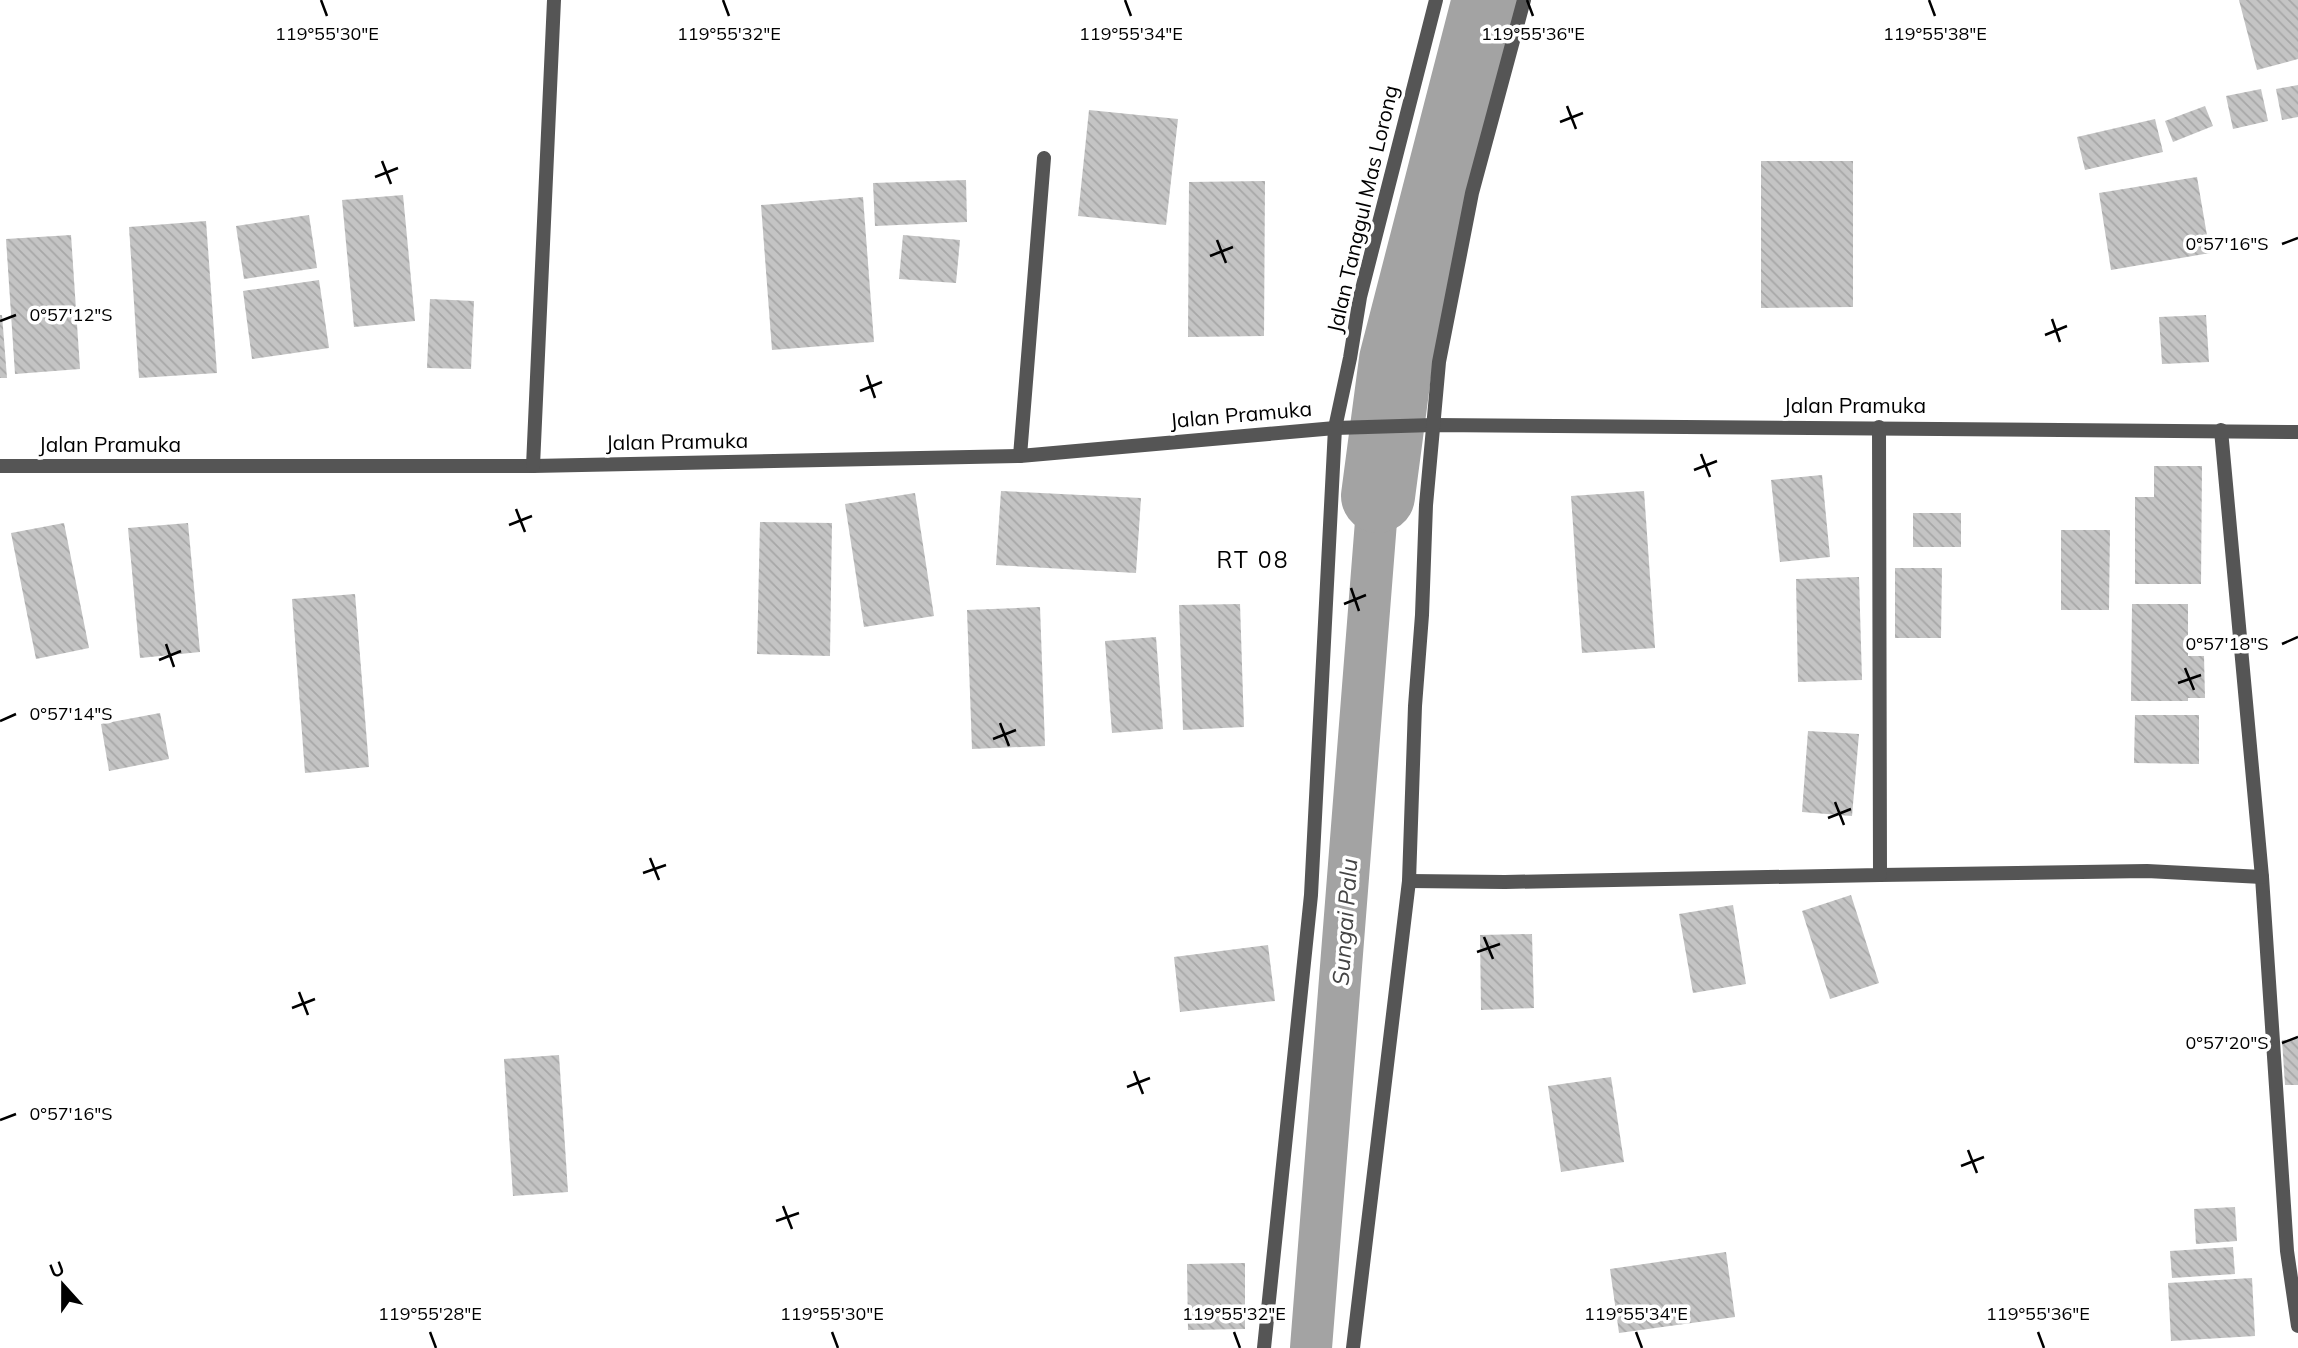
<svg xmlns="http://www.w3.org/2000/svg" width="2298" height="1348" font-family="Mulish,sans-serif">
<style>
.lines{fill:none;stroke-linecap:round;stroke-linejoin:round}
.canal{stroke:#a3a3a3;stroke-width:42}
.river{stroke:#a3a3a3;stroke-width:74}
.building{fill:url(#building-back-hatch)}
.street{stroke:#555;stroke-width:14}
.ticks{fill:none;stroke:#000;stroke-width:2.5}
.labels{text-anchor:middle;stroke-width:7;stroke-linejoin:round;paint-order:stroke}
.street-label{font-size:21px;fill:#000;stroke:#fff}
.neighbourhood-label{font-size:23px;letter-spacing:2px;fill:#000;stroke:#fff}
.water-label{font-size:23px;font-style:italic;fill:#444;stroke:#fff}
.ticks-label{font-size:18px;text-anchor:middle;fill:#000;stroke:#fff;stroke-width:7;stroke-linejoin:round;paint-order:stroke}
</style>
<defs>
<pattern id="building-back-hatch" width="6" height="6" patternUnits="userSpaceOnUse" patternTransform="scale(1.75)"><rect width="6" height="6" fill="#c4c4c4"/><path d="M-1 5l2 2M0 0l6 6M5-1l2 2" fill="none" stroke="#a7a7a7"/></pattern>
</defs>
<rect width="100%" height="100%" fill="#fff"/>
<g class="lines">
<!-- canal -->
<polyline class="canal" points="1311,1348 1378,496"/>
<!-- river -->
<polyline class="river" points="1378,496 1396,360 1489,0"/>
</g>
<!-- building -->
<g class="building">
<polygon points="2239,0 2298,0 2298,59 2257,70"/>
<polygon points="2298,85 2298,117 2282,120 2276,89"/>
<polygon points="2261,89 2268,121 2233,129 2226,96"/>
<polygon points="2205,106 2213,126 2173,142 2165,121"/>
<polygon points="1089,110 1178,119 1166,225 1078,216"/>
<polygon points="2155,119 2163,152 2085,170 2077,137"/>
<polygon points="1761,161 1853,161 1853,307 1761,308"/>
<polygon points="2197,177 2210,253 2111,270 2099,193"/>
<polygon points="966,180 967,222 875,226 873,183"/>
<polygon points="1265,181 1264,336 1188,337 1189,182"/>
<polygon points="403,195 415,321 354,327 342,200"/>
<polygon points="863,197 874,342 772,350 761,205"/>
<polygon points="309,215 317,268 244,279 236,226"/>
<polygon points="206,221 217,373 139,378 129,227"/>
<polygon points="71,235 80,369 15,374 6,239"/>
<polygon points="903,235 960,240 956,283 899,279"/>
<polygon points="319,280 329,348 252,359 243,291"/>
<polygon points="430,299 474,301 471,369 427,368"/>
<polygon points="0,315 2,315 7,378 0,378"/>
<polygon points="2206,315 2209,362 2162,364 2159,317"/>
<polygon points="2154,466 2202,466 2201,584 2135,584 2135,497 2154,497"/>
<polygon points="1822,475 1830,557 1780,562 1771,480"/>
<polygon points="1001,491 1141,498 1136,573 996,565"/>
<polygon points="1644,491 1655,648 1582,653 1571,496"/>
<polygon points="915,493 934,616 864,627 845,504"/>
<rect x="1913" y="513" width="48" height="34"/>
<polygon points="760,522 832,523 830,656 757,654"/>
<polygon points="64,523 89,648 36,659 11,533"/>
<polygon points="188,523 200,652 140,658 128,528"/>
<polygon points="2061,530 2110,530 2109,610 2061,610"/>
<polygon points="1895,568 1942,568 1941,638 1895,638"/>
<polygon points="1859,577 1862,680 1798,682 1796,579"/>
<polygon points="355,594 369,767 305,773 292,599"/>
<polygon points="1240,604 1244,727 1183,730 1179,605"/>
<polygon points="2132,604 2188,604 2188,656 2204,656 2205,698 2188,698 2188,701 2131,701"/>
<polygon points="1040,607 1045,746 972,749 967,610"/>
<polygon points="1156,637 1163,729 1112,733 1105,641"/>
<polygon points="160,713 169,759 109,771 101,724"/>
<polygon points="2135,715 2199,715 2199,764 2134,763"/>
<polygon points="1808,731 1859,734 1852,816 1802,812"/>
<polygon points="1851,895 1879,983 1830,999 1802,911"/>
<polygon points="1733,905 1746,984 1693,993 1679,914"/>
<polygon points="1532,934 1534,1008 1481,1010 1480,935"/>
<polygon points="1268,945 1275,1001 1180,1012 1174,957"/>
<polygon points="2298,1039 2298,1085 2285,1085 2282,1040"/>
<polygon points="559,1055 568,1192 513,1196 504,1059"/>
<polygon points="1611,1077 1624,1162 1561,1172 1548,1086"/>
<polygon points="2235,1207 2237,1241 2196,1244 2194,1209"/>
<polygon points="2233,1247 2235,1274 2172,1278 2170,1251"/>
<polygon points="1726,1252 1735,1317 1619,1333 1610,1269"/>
<polygon points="1245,1263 1245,1329 1188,1330 1187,1264"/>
<polygon points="2252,1278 2255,1336 2171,1341 2168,1283"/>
</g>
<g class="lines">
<!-- street -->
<g class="street">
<polyline points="2221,430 2262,877 2287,1251 2298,1326"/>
<polyline points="1020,456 1044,158"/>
<polyline points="0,466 533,466 1020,456 1335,428 1433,425 2298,432"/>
<polyline points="533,466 554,0"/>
<polyline points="1880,875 2147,871 2262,877"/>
<polyline points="1409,881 1505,882 1880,875 1879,427"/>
<polyline points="1264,1348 1311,895 1335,428 1350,358 1360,297 1436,0"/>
<polyline points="1353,1348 1409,881 1415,706 1422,615 1426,505 1439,362 1472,193 1524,0"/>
</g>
</g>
<!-- ticks -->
<path class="ticks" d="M321,0l6,16M723,0l6,16M1125,0l6,16M1527,0l6,16M1929,0l6,16M1567,106l9,23M1560,122l23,-9M382,161l9,23M375,177l23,-9M1217,240l9,23M2282,244l16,-6M1210,256l23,-9M2052,319l8,23M0,321l16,-6M2045,335l22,-9M867,375l8,23M860,391l22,-9M1701,454l9,23M1694,470l23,-9M516,509l9,23M509,525l23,-9M1351,588l8,23M1344,604l22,-9M166,644l8,23M2282,644l16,-7M159,660l22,-9M2185,668l9,22M2178,683l23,-8M0,721l16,-7M1000,723l9,23M993,739l23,-9M1835,802l9,23M1828,818l23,-9M650,858l9,22M643,873l23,-8M1484,937l9,22M1477,952l23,-8M299,992l9,23M292,1008l23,-9M2282,1043l16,-6M1134,1071l9,23M1127,1087l23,-9M0,1120l16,-6M1968,1150l9,23M1961,1166l23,-9M783,1206l9,23M776,1221l23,-8M430,1332l6,16M832,1332l6,16M1234,1332l6,16M1636,1332l6,16M2038,1332l6,16"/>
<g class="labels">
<!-- street labels -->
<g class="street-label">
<text transform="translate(1363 209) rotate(-77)" y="7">Jalan Tanggul Mas Lorong</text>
<text x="1855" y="413">Jalan Pramuka</text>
<text transform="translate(1241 415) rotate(-5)" y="7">Jalan Pramuka</text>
<text transform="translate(677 442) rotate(-1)" y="7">Jalan Pramuka</text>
<text x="110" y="452">Jalan Pramuka</text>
</g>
<!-- neighbourhood labels -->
<g class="neighbourhood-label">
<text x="1253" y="568">RT 08</text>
</g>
<!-- water labels -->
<g class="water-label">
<text transform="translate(1345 922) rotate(-86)" y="8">Sungai Palu</text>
</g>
</g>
<g class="ticks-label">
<text x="327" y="40">119°55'30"E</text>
<text x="729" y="40">119°55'32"E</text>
<text x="1131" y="40">119°55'34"E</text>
<text x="1533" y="40">119°55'36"E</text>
<text x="1935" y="40">119°55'38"E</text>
<text x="2227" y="250">0°57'16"S</text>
<text x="71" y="321">0°57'12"S</text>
<text x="2227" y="650">0°57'18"S</text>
<text x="71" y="720">0°57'14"S</text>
<text x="2227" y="1049">0°57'20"S</text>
<text x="71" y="1120">0°57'16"S</text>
<text x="430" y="1320">119°55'28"E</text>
<text x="832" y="1320">119°55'30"E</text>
<text x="1234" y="1320">119°55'32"E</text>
<text x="1636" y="1320">119°55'34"E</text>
<text x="2038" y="1320">119°55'36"E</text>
</g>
<!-- north arrow -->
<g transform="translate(63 1285) rotate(339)" stroke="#ffffff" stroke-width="5" paint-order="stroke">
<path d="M0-5L12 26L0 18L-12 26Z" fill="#000000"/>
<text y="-10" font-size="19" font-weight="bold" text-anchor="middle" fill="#000000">U</text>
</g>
</svg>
